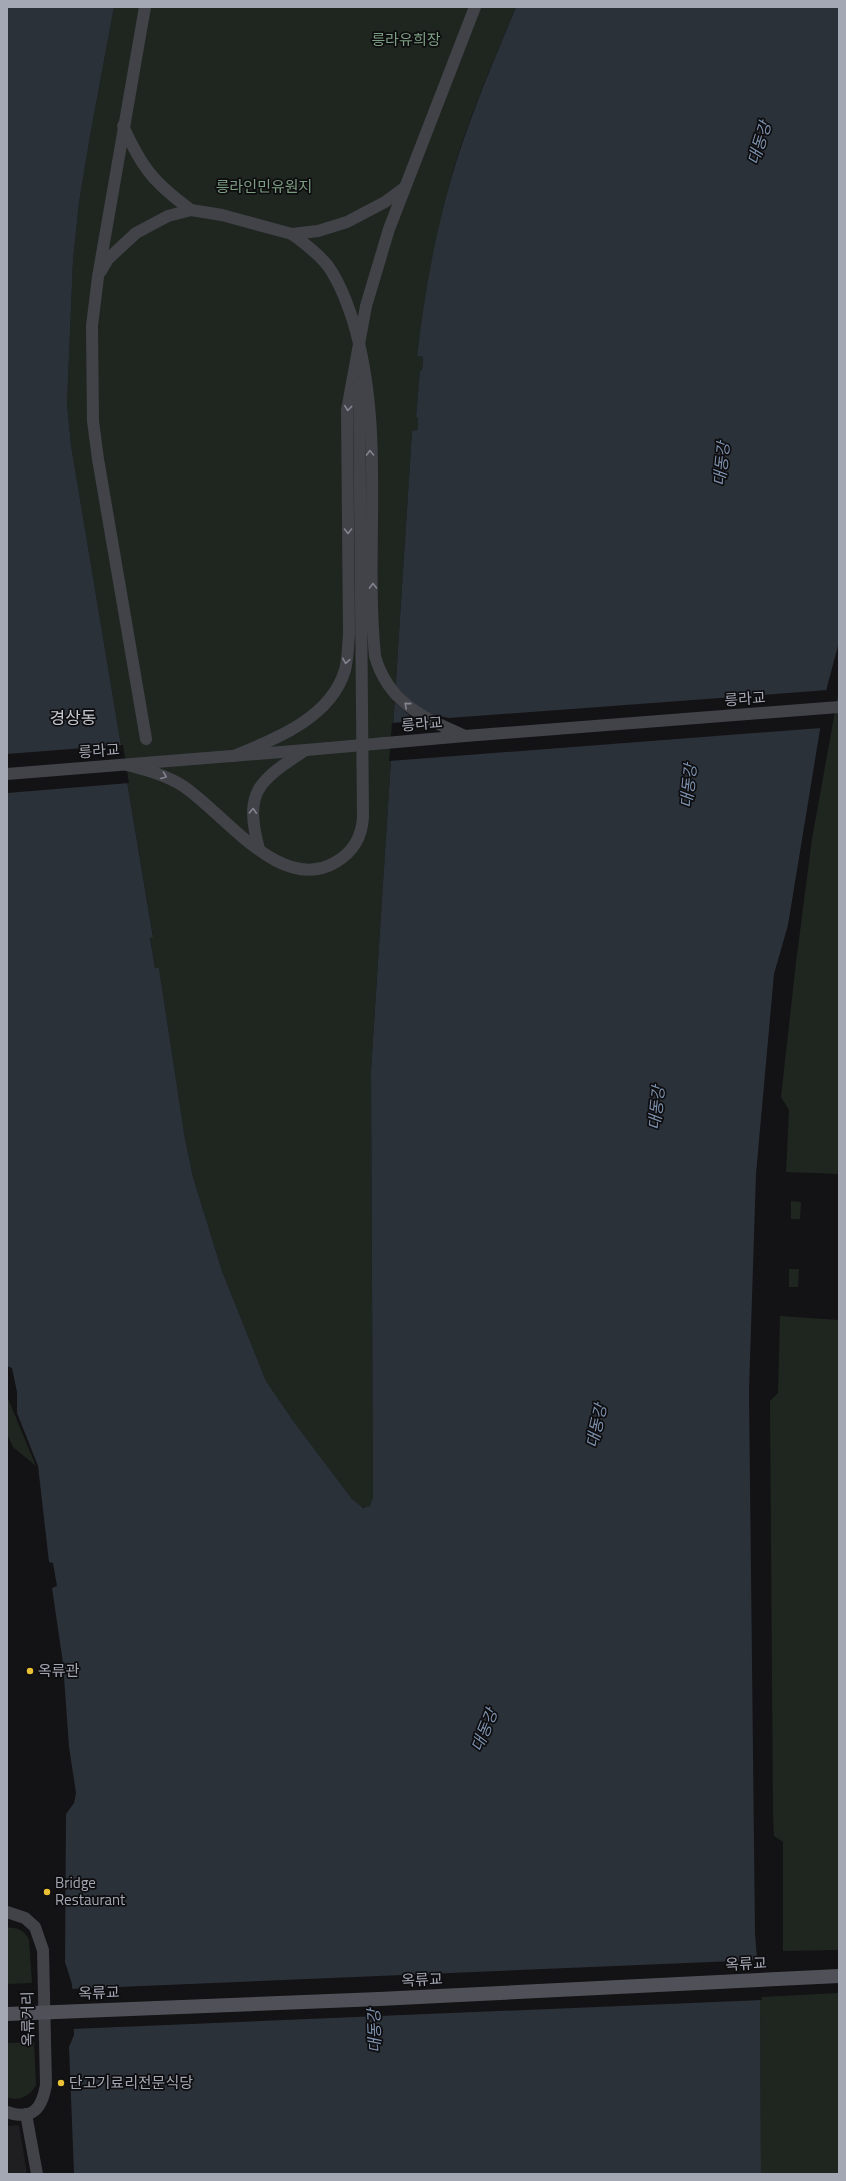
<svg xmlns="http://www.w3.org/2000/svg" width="846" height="2181" font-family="'Titillium Web','Noto Sans KR',sans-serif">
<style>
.built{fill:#1f1e21}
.green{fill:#1f2620}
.water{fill:#2b3139}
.pier{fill:#131214}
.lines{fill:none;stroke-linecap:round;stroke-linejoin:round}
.secondary{stroke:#424349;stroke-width:12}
.secondary-bridge{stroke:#424349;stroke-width:12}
.primary-bridge{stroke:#505158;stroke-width:14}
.oneway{stroke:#82848f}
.poi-dot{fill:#eac135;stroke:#0e0d0f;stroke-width:1.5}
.labels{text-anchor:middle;stroke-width:3.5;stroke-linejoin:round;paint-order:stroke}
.park-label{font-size:15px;fill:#7c9e82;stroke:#0e0d0f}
.street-label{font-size:15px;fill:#a4a7b4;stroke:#0e0d0f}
.poi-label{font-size:15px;fill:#a4a7b4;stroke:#0e0d0f;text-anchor:start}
.water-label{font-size:16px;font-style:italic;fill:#7c91ae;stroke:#0e0d0f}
.quarter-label{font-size:17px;fill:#c5c7d0;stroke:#0e0d0f}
</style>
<rect width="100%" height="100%" fill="#131214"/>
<!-- built -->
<polygon class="built" points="19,2125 27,2174 7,2174 7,2126"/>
<!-- green -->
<g class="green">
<path d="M114,7h402c-26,63 -55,127 -71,194 -12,50 -22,103 -28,155l6,1 -1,14h-2l-4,46 2,-1v15h-6l-41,640 2,427v5l-6,5 -9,-2 -6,-7 -58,-77 -28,-41 -44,-110 -29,-94 -8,-38 -26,-171h-4l-5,-31 3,-1 -82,-491 -4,-41 6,-144 6,-57 11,-67z"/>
<polygon points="839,689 839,1174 786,1172 789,1110 781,1097 796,962 812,839"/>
<polygon points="791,1201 801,1202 800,1219 791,1219"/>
<polygon points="789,1269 799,1269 798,1287 789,1287"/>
<polygon points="780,1316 839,1320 839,1950 783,1951 783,1842 774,1836 773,1816 770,1401 778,1393"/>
<polygon points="7,1396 36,1466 13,1447 7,1434"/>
<path d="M7,1928c10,-1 18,3 22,12l3,43 -25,1z"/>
<polygon points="839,1993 839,2174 761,2174 760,1997"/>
<path d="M34,2042l2,43c-6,11 -17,17 -29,12v-54z"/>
</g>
<!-- water -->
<path class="water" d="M7,7h107l-24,129 -11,67 -6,57 -6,144 4,41 82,492 -3,1 5,30h4l26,171 8,38 29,94 44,110 28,41 58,77 11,9 7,-2 3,-8 -2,-427 41,-640 6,-1v-13h-2l4,-47 2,1 1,-14 -6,-1c6,-52 15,-104 28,-155 17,-67 45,-131 71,-194h323v635l-12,45 -39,238 -14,49 -18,200 -7,217 6,542 5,64 1,177h-687l-5,-127 5,-12 -2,-51 -7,-22 1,-148 8,-11 2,-10 -7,-46 -6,-84 -11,-75 5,-2 -4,-23 -4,-1 -11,-96 -21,-53v-21l-5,-24 -5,-2z"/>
<!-- pier -->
<g class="pier">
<polygon points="394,684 410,701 420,708 434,715 449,718 828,690 821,728 389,761 392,723 416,721 393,701"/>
<polygon points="123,745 129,783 7,793 7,754"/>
<polygon points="759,1960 762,2000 71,2029 70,1989"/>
</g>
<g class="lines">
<!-- secondary -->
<g class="secondary">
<polyline points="145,7 98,277 92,326 93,421 98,459 146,739"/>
<path d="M123,126c19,42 31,57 68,84"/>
<path d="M292,234c13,10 26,19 36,32 12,17 19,36 25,55 33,108 11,224 22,335 13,47 49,62 90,80l374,-29"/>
<polyline points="101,271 108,259 136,233 168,216 191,210 222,215 292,234 318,231 347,222 385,202 404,188"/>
<path d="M234,756c41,-17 97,-38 111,-86 3,-12 3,-24 4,-36l-2,-224 19,-104 23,-77 86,-222"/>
<path d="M127,765c19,5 39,10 56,21 42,28 98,109 153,76 17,-10 26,-26 27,-45l-4,-434"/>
<polyline points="7,774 306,750"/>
<path d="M259,849c-15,-57 -2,-67 45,-98"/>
<path d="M7,1912l18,6 10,9 8,23 3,135c-4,23 -13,36 -39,27"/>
<polyline points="26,2114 37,2174"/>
</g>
<!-- secondary-bridge -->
<polyline class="secondary-bridge" points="306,750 465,736"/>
<!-- primary-bridge -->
<polyline class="primary-bridge" points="7,2014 379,1999 839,1976"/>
</g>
<!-- one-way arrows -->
<defs><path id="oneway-chevron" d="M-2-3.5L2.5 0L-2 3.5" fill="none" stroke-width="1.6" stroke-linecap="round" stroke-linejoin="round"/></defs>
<g class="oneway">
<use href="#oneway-chevron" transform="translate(348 408) rotate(96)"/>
<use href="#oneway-chevron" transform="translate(370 453) rotate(-91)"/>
<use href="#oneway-chevron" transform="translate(348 531) rotate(90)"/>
<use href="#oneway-chevron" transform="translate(373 586) rotate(-91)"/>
<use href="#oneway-chevron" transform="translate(346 661) rotate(100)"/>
<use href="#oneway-chevron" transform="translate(407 705) rotate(-140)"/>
<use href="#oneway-chevron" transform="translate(164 776) rotate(21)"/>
<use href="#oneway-chevron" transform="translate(253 811) rotate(-87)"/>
</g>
<!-- markers -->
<g class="poi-dot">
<circle cx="30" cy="1671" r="4"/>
<circle cx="47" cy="1892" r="4"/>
<circle cx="61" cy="2083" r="4"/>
</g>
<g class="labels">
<!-- park labels -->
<g class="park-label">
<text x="406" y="45">릉라유희장</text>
<text x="264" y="192">릉라인민유원지</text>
</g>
<!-- street labels -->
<g class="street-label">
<text transform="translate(745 699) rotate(-4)" y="5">릉라교</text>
<text transform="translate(422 724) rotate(-5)" y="5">릉라교</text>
<text transform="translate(99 751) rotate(-4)" y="5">릉라교</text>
<text transform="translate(746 1964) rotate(-3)" y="5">옥류교</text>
<text transform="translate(422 1980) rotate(-3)" y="5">옥류교</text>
<text transform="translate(99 1993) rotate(-2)" y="5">옥류교</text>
<text transform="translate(28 2019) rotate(-91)" y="5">옥류거리</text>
</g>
<!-- poi labels -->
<g class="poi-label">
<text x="38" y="1676">옥류관</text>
<text x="55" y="1888">Bridge<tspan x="55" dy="17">Restaurant</tspan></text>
<text x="69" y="2088">단고기료리전문식당</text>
</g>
<!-- water labels -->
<g class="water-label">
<text transform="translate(759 143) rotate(-73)" y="6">대동강</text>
<text transform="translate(721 464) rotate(-84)" y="6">대동강</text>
<text transform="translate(688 786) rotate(-84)" y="6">대동강</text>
<text transform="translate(656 1108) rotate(-84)" y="6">대동강</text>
<text transform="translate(596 1426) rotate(-78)" y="6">대동강</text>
<text transform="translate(484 1730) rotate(-68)" y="6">대동강</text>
<text transform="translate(374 2031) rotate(-92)" y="6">대동강</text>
</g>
<!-- quarter labels -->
<g class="quarter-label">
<text x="73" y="724">경상동</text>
</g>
</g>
<!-- border -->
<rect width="846" height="2181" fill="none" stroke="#a4a7b4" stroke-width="16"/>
</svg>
